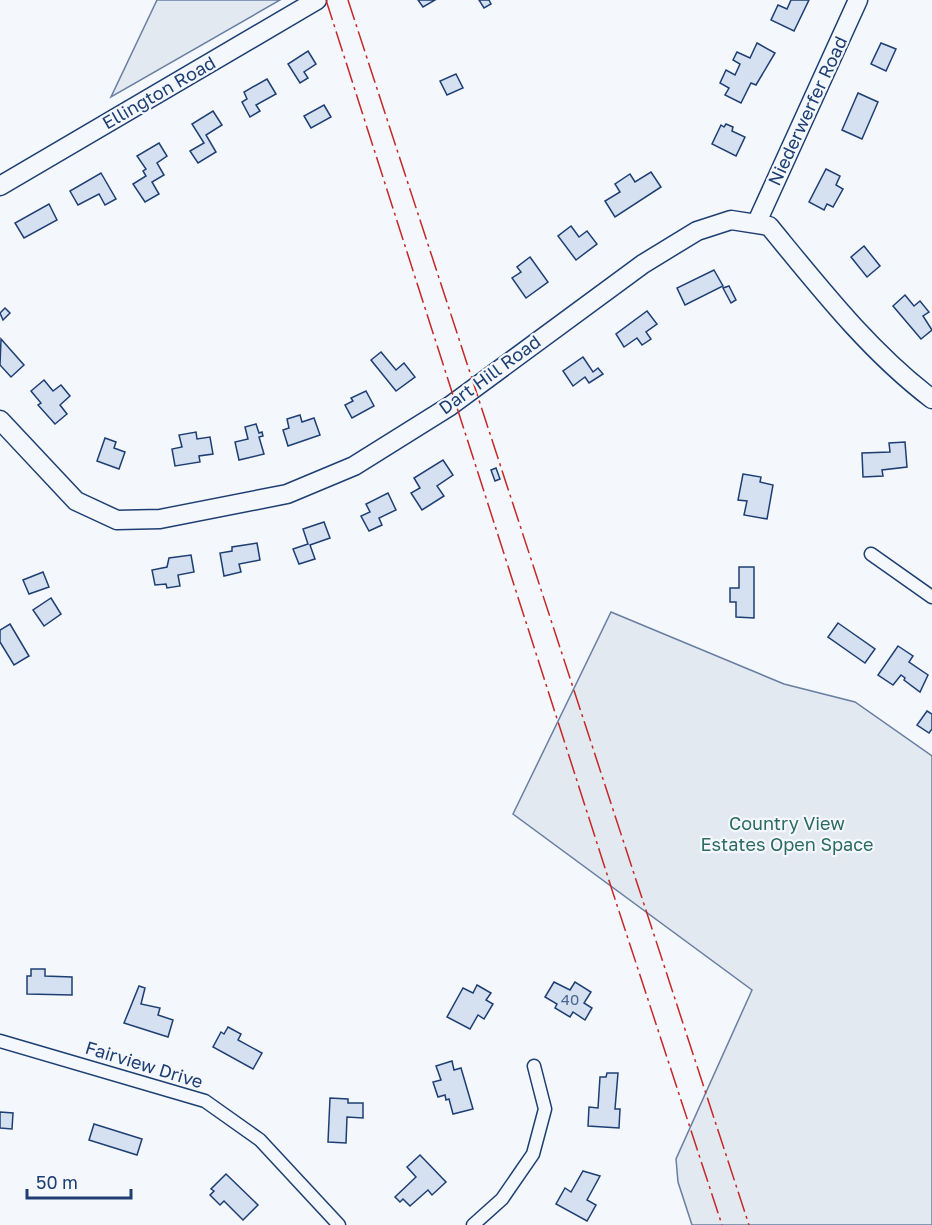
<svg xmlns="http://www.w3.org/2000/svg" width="932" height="1225" font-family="'Golos Text',sans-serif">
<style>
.green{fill:#e3e9f0;stroke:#687fa3;stroke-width:1.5}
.building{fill:#d5e0f0;stroke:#1d3f73;stroke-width:1.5}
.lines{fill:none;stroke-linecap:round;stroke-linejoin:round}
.street-casing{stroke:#1d3f73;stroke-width:15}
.secondary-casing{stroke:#1d3f73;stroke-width:21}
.street{stroke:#f4f7fb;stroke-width:12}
.secondary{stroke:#f4f7fb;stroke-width:18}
.power{stroke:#c62828;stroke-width:1.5;stroke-dasharray:21 4.5 3 4.5;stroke-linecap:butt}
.labels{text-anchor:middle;stroke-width:4.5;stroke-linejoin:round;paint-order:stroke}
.number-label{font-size:15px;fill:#4b6792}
.street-label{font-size:18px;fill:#1d3f73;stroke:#f4f7fb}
.park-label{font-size:18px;fill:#2c6c60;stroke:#f4f7fb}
</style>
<rect width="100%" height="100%" fill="#f4f7fb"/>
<!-- green -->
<g class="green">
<polygon points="157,0 280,0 111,97"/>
<polygon points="611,612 784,684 855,702 932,756 932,1225 692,1225 678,1182 676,1159 752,990 513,814"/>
</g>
<!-- building -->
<g class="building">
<polygon points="418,0 435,0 423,7"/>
<polygon points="479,0 489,0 491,4 484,8"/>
<polygon points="791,0 809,0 794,31 771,20 778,5 787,9"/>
<polygon points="757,43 775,53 756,85 751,83 741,103 725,95 729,88 720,83 726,70 735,75 740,64 733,60 737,52 750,58"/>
<polygon points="881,43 896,49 886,71 871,64"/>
<polygon points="308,51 316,64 304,72 308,78 300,83 288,64"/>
<polygon points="456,74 463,88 447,95 440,81"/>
<polygon points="267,79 276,94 256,105 260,111 250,117 242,102 247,99 244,92"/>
<polygon points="858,93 878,102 862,139 842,130"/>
<polygon points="324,105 331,117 311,128 304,116"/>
<polygon points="213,111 222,125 206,135 216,152 198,163 190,151 204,143 192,124"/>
<polygon points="726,124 733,127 732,131 745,137 736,156 712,144 721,125 724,127"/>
<polygon points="159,143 167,156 157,163 164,175 152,182 159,194 145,202 133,184 146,176 143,171 146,169 137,156"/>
<polygon points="826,169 840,176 836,185 843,189 833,207 827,204 824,210 809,202"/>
<polygon points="651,172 661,187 615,217 605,201 620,192 615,184 630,174 635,182"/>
<polygon points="101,173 116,199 105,205 99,194 78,205 70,191"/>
<polygon points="49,204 57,220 24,238 15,223"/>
<polygon points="571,226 579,237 587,231 597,244 576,260 558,236"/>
<polygon points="864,246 880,266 867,277 851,257"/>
<polygon points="530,257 548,282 526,298 512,278 521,272 517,267"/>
<polygon points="714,270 723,286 685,305 677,288"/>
<polygon points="729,286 736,300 731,303 723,288"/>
<polygon points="905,295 914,306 920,301 929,312 923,316 932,330 921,339 893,306"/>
<polygon points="5,308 10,313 3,320 0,313"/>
<polygon points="647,311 657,324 646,332 651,339 642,345 637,338 624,347 616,334"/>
<polygon points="1,339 24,365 11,377 0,365"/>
<polygon points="381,352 396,370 404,363 415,377 396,391 371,360"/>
<polygon points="583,357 593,372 598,368 603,374 589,383 585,377 573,386 563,371"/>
<polygon points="44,380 53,391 61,385 70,396 60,405 67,414 55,424 38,405 41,403 31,391"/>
<polygon points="366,391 374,406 352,418 345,405 353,401 351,398"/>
<polygon points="300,415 302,422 314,418 320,435 288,446 283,430 289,428 287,419"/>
<polygon points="256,424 259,433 262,432 263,436 259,437 264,454 239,460 235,442 248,439 245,427"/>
<polygon points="196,432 197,439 210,437 213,454 199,456 200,462 175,466 172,449 182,447 179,435"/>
<polygon points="105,438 116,442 114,448 125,452 119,469 97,461"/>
<polygon points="905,442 907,467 882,470 883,476 863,477 862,453 890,452 889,443"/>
<polygon points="443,460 453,475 437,486 444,496 422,510 411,493 420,488 414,478"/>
<polygon points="496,468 500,479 495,481 491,470"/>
<polygon points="743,474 761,477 760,482 773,485 767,519 744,515 747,501 738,500"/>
<polygon points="388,493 396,510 379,518 382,525 369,531 361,516 370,512 366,504"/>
<polygon points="324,522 330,538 310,545 315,559 299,564 293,549 308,544 303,529"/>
<polygon points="257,543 260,560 239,564 241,572 224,576 220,553 232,551 232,547"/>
<polygon points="191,555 194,572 178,575 180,586 167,588 166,584 155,585 152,570 167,567 169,558"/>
<polygon points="739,567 754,567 754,618 736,617 736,602 730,602 730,588 739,588"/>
<polygon points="43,572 49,587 29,594 23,580"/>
<polygon points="51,598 61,614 44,626 33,610"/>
<polygon points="838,623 875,649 865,663 828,637"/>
<polygon points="10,624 29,656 14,665 0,642 0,630"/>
<polygon points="898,646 913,656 909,662 928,675 920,692 904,680 905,678 901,675 893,685 878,675"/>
<polygon points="927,711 932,714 932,729 929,733 917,725"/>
<polygon points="31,969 45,969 45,976 72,977 72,995 27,994 27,976 31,976"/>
<polygon points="554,982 570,990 575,982 591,992 584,1003 592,1008 585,1020 573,1012 570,1017 555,1008 557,1004 545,997"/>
<polygon points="477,985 491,993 486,1000 493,1004 484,1019 478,1015 470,1029 447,1017 463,988 473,993"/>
<polygon points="139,986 145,988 141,1004 160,1008 158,1015 173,1020 168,1037 124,1023"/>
<polygon points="228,1027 241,1034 238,1040 262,1053 253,1069 213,1047 221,1032 224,1034"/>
<polygon points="452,1061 454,1070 461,1068 473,1109 453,1114 449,1099 446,1100 445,1095 438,1097 433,1082 441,1080 436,1066"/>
<polygon points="607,1073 618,1073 615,1109 620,1109 619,1128 588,1126 589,1107 598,1108 600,1077 606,1077"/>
<polygon points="330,1098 348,1099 348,1103 363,1103 363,1118 347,1117 346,1143 328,1142"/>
<polygon points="0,1112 13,1113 12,1129 0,1128"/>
<polygon points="94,1124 142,1139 137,1155 89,1140"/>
<polygon points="420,1155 446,1182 432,1195 428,1190 410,1206 403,1199 400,1202 395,1197 416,1177 407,1167"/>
<polygon points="583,1171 600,1176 587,1200 596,1205 587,1221 556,1204 565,1188 571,1192"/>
<polygon points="226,1174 258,1205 243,1220 224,1201 220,1205 210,1195 214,1191 211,1189"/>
</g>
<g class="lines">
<defs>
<g id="street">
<polyline points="871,554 932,597"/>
<polyline points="0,1041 205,1101 260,1140 339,1225"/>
<polyline points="473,1225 502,1199 533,1154 545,1109 534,1066"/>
</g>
<g id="secondary">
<polyline points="0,186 317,0"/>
<polyline points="757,222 858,0"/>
<path d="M0,420l76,81 41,19 43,-1 127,-25 67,-28 96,-60 193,-142 54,-33 34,-11 38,6c51,62 100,125 163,173"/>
</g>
</defs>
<!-- street casing -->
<use href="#street" class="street-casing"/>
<!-- secondary casing -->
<use href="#secondary" class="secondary-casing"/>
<!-- street -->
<use href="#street" class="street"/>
<!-- secondary -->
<use href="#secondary" class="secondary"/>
<!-- power -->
<g class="power">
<polyline points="326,0 614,896 722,1225"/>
<polyline points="348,0 749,1225"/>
</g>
</g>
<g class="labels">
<!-- number labels -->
<g class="number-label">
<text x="570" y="1005">40</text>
</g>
<!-- street labels -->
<g class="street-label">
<text transform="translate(159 93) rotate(-30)" y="6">Ellington Road</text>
<text transform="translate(808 111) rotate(-65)" y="6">Niederwerfer Road</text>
<text transform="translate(490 375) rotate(-36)" y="6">Dart Hill Road</text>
<text transform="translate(144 1065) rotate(17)" y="6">Fairview Drive</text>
</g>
<!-- park labels -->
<g class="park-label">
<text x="787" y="830">Country View<tspan x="787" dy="21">Estates Open Space</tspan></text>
</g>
</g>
<!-- scale -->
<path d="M27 1189v9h104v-9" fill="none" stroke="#1d3f73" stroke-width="3"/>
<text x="36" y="1189" font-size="18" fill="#1d3f73" stroke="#f4f7fb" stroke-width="4.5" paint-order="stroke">50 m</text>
</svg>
